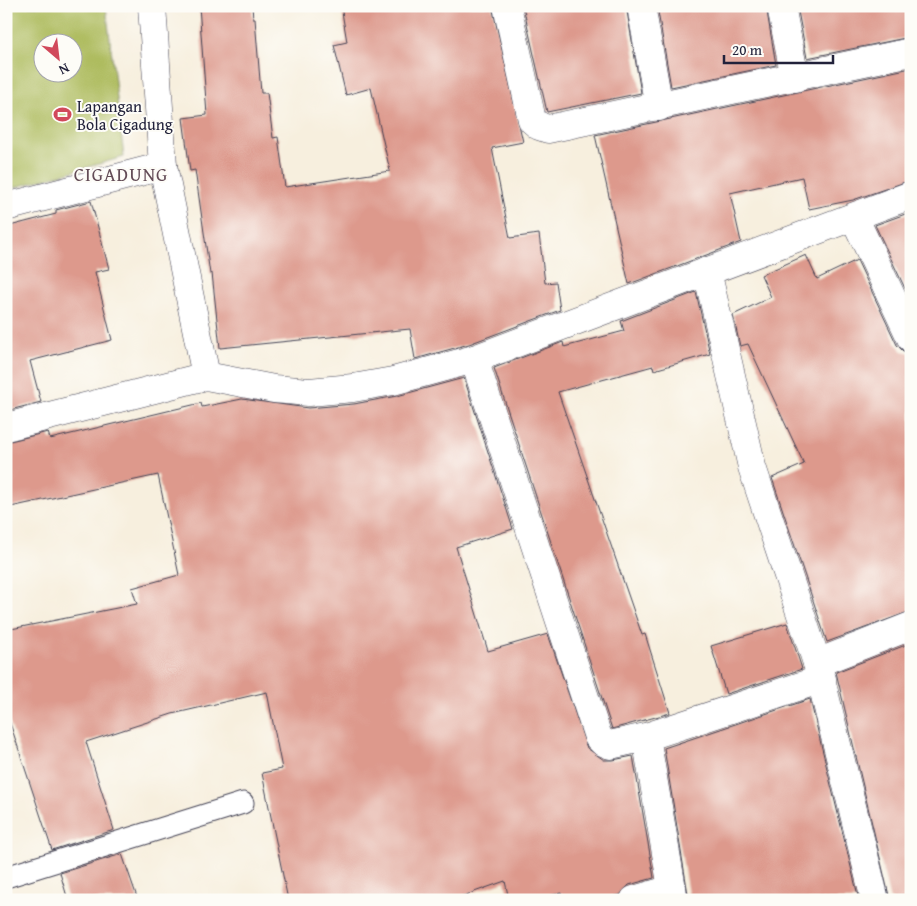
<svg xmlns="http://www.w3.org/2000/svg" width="917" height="906" font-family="'Gentium Book Plus',serif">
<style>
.green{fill:#aebc5f;stroke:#686f4d;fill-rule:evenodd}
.building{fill:#dd998c}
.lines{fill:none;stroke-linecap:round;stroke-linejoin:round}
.service-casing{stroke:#424153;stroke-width:23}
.minor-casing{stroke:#424153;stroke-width:29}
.service{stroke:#fff;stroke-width:21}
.minor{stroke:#fff;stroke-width:28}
.labels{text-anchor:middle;stroke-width:4;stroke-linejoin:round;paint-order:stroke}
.poi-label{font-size:16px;fill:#22223b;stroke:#fdfcf7;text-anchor:start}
.quarter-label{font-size:19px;letter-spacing:1px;fill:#634c57;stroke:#fdfcf7}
</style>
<rect width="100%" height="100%" fill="#fdfcf7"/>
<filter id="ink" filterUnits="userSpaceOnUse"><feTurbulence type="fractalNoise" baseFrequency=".02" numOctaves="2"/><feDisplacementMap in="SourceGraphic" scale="10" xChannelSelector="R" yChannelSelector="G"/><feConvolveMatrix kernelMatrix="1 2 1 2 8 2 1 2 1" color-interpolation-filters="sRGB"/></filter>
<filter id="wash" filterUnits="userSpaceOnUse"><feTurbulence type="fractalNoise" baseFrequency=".0096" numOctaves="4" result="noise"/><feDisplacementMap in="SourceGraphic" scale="20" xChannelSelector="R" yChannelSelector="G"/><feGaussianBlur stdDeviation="1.12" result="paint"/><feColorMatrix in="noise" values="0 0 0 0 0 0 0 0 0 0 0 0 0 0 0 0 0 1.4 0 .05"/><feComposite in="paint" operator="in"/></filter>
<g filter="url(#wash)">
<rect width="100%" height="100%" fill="#f7efde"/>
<!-- green -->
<path class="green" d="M6,6h100l18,151 -118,33zM42,42h30v30h-30z"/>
<g id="blocks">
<!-- building -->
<g class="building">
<polygon points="199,6 252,6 253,19 255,19 261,93 267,93 273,138 278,137 285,187 390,171 371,88 346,95 334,45 347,42 341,6 492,6 523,142 492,148 510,238 539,234 545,283 556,282 560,310 469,344 415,359 410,329 220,348 212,273 210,274 195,170 190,171 183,118 207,115"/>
<polygon points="523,6 626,6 641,93 547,112"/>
<polygon points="657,6 766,6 776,65 671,87"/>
<polygon points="797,6 905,6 910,37 807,58"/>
<polygon points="911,68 911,180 853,200 809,209 802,177 730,193 741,242 629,284 595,135"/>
<polygon points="91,201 109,269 95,272 112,340 30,361 41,402 6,411 6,227 56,214 56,210"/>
<polygon points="911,212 911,301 875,225"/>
<polygon points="806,255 817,279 857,260 897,345 903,351 911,353 911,611 827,642 772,478 804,464 748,344 740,346 733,315 771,297 761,275"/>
<polygon points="696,292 710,354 654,370 653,366 558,392 642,635 645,634 670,713 612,729 494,368 563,342 564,347 624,331 621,321"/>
<polygon points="464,378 513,529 456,547 488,651 548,634 587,748 604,760 613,760 633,756 654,878 629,885 620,895 599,900 563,900 561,893 533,900 509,900 505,881 452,900 288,900 262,773 282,769 267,692 172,714 86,742 114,830 52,850 6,711 6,630 137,604 132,588 179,575 158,475 6,508 6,442 48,432 50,439 201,403 202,407 242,399 308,408 354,404 397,396"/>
<polygon points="787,623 802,669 726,694 711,646"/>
<polygon points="911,643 911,900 890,900 836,672"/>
<polygon points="810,699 859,900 689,900 664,748"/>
<polygon points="122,854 138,900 68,900 60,873"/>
</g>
</g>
</g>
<g filter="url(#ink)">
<use href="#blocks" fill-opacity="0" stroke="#424153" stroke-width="1"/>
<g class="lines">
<defs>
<polyline id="service" points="6,877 243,803"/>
<g id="minor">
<polyline points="152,6 163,166 206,376"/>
<polyline points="507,6 532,120 539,126 548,129 911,52"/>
<polyline points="641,6 659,107"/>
<polyline points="781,6 795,78"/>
<polyline points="6,207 163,166"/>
<polyline points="854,217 911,338"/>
<polyline points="707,271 752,467 817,663 875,900"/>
<polyline points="474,359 598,737 603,742 610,745 646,737 822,679"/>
<polyline points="6,427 206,376 274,389 309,392 353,388 393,381 474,359 911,195"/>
<polyline points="817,663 911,626"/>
<polyline points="646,737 674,900"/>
<polyline points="634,900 672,889"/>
</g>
</defs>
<!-- service casing -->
<use href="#service" class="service-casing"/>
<!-- minor casing -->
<use href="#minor" class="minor-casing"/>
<!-- service -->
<use href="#service" class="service"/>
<!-- minor -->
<use href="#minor" class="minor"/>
</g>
</g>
<!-- icons -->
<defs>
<symbol id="stadium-bare" viewBox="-9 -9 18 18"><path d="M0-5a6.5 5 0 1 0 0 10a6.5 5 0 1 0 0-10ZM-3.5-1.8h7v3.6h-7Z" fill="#d1495b" stroke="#fdfcf7" stroke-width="2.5" paint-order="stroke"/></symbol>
</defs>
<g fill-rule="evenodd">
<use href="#stadium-bare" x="50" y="102" width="25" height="25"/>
</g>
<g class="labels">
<!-- poi labels -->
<g class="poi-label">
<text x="77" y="112">Lapangan<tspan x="77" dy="18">Bola Cigadung</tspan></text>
</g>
<!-- quarter labels -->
<g class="quarter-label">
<text x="121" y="181">CIGADUNG</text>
</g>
</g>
<!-- margin -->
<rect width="917" height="906" fill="none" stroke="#fdfcf7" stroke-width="25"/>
<!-- north arrow -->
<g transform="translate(58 58) rotate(152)"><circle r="24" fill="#fdfcf7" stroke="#a5a5ac"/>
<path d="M0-4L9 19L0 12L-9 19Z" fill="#d1495b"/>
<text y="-8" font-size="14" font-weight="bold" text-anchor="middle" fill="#22223b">N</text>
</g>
<!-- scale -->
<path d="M724 55v8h109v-8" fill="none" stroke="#22223b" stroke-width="2.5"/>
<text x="732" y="55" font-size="15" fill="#22223b" stroke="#fdfcf7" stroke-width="4" paint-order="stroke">20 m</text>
</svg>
